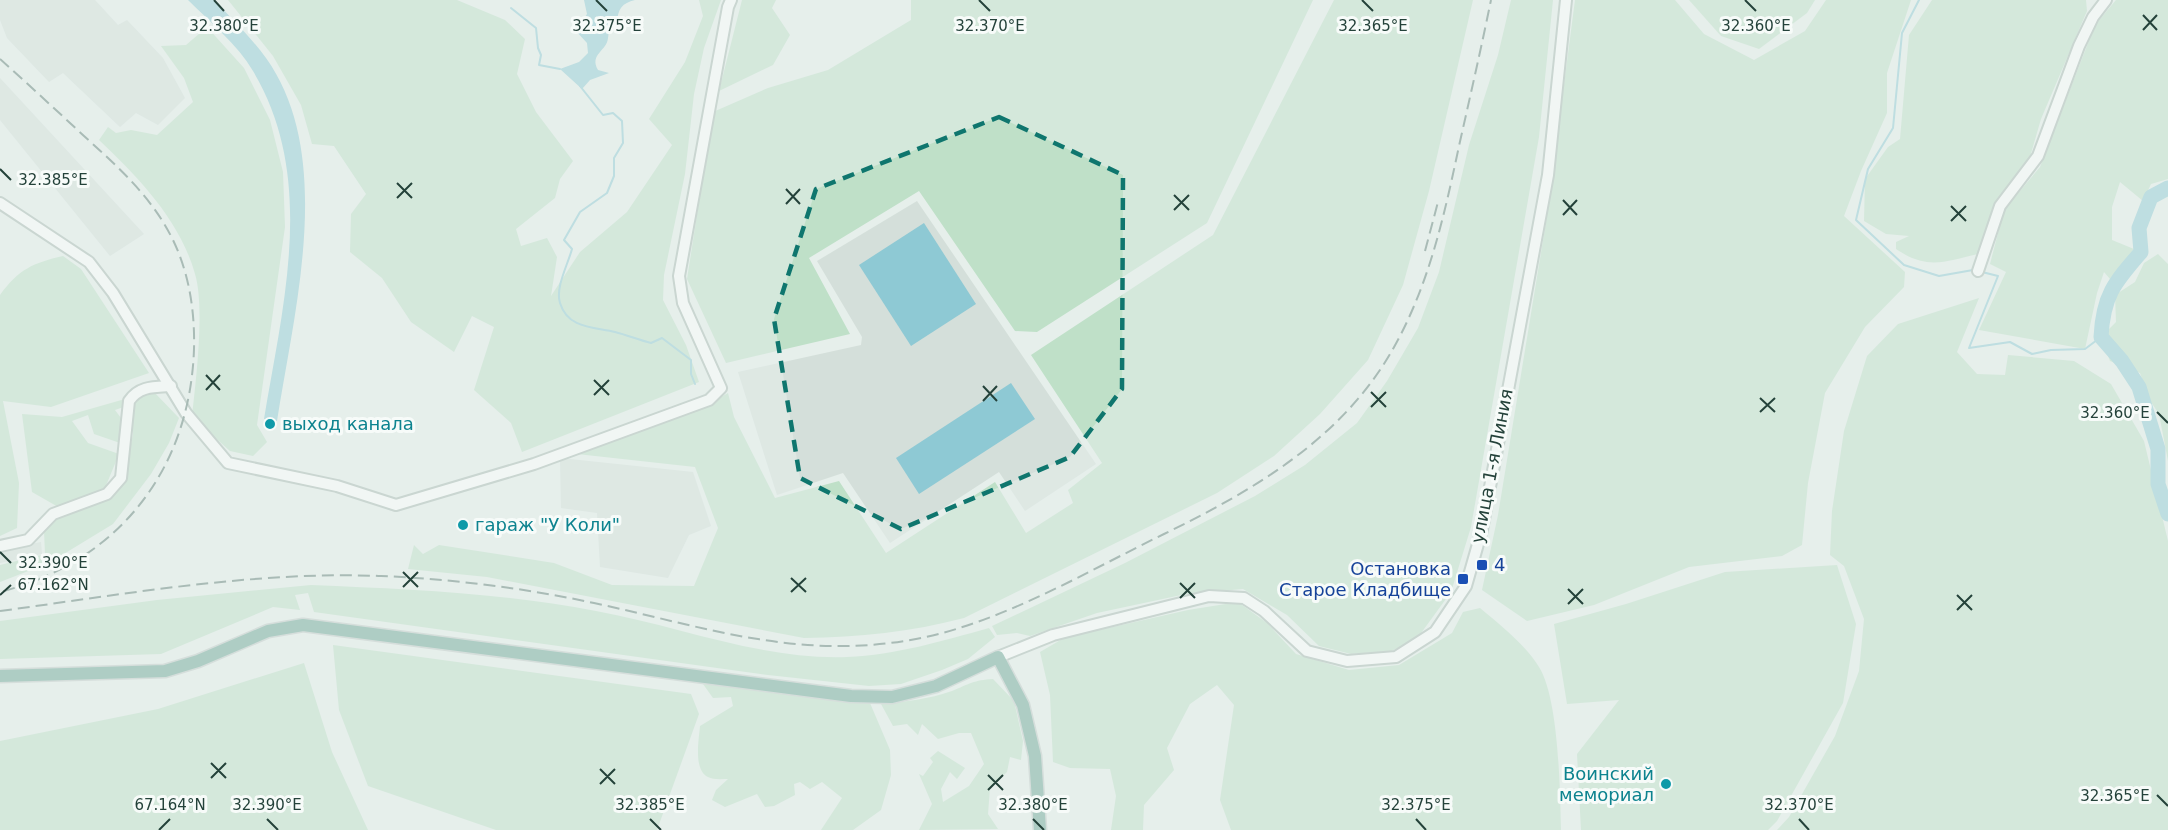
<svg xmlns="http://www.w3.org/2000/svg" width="2168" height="830" font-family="'DejaVu Sans',sans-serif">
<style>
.built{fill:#d4dfda}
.green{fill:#bfe0c8}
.water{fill:#8ec9d4}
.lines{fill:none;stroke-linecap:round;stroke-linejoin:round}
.stream{stroke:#8ec9d4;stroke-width:2}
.river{stroke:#8ec9d4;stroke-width:15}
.minor-casing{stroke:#a8b8b2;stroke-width:14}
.major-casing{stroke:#c2cac8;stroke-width:15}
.minor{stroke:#fff;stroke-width:10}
.major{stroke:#6aa596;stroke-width:12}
.rail{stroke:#5f7d75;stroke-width:2;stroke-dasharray:12 6;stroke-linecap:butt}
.marked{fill:none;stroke:#0f766e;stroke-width:4.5;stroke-dasharray:12 8;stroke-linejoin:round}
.ticks{fill:none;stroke:#24423a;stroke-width:2}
.culture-dot{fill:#0f9aa8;stroke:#f7fbf9;stroke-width:2}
.transit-dot{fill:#1a4fb4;stroke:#f7fbf9;stroke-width:2}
.labels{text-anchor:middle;stroke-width:6;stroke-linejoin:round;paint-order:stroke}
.culture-label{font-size:18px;fill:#0d838f;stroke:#f7fbf9;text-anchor:start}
.street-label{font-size:18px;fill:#24423a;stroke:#f7fbf9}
.transit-label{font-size:18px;fill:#164399;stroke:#f7fbf9;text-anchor:start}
.ticks-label{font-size:15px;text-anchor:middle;fill:#24423a;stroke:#f7fbf9;stroke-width:6;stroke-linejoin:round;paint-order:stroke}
</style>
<rect width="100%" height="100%" fill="#e6efeb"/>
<!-- built -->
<g class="built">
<polygon points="0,0 95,0 118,25 127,20 163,58 185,98 158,125 136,113 120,127 63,73 49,82 7,38 0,20"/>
<polygon points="0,78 144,234 110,256 0,120"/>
<polygon points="917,201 1096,464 1025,511 999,472 890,543 843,473 777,495 738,372 861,345 862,337 817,261"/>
<polygon points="560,458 693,472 711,526 689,535 668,578 600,567 597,513 561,508"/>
<polygon points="41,542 42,554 0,563 0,550"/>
</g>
<!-- green -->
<g class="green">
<polygon points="228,0 457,0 505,20 525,39 517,74 536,112 573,161 560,179 555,198 516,229 521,246 547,238 557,257 551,296 580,252 627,212 672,145 649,119 685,62 703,16 699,0 721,0 704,48 694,94 685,174 664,275 663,300 686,345 699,382 522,452 511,423 474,390 494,327 472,316 454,352 411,322 382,278 350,252 351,214 366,194 334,146 312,144 301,105 273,56"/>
<polygon points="742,0 776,0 772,8 790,35 773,65 719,91"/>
<polygon points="911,0 1313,0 1207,223 1037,332 1015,331 919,191 809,258 850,334 726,363 687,279 713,112 768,88 828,70 911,20"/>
<path d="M1334,0h139l-44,191 -26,94 -35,75 -48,54 -46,42 -57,37 -253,125c-53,14 -105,19 -160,20l-317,-61 -79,-8 6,-24 9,9 16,-9 115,18 58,22 82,1 24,-58 -23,-61 -118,-13 -1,-3 126,-43 26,-15 6,24 41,81 64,-17 47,72 109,-71 31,51 47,-30 -5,-13 34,-27 -71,-108 182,-120z"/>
<polygon points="1511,0 1553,0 1539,137 1471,527 1451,592 1416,640 1391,651 1351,654 1319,646 1287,615 1243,589 1186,594 1097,613 1030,636 1017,633 997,635 992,626 1125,563 1255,496 1305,465 1357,423 1387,381 1418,328 1439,272 1469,145 1498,55"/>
<polygon points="1575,0 1675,0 1704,34 1754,60 1805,31 1826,0 1911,0 1887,73 1887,113 1861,171 1844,216 1905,272 1904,287 1865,327 1825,393 1808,483 1802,545 1782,556 1689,567 1594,605 1527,621 1482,590 1498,515 1546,222"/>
<polygon points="1689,0 1815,0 1807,13 1759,49 1721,36"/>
<path d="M1932,0h154l1,11 -46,108 -11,38 -31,40 -21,57c-34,8 -51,16 -82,-5v-7l13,-6 -23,-2 -22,-13 1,-42 23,-32 12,-8 9,-104z"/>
<polygon points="2116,0 2168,0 2168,179 2151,184 2143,201 2120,182 2112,207 2112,240 2134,249 2110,279 2104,272 2097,293 2085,349 1979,330 2006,272 1990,264 2004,210 2040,167 2095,25"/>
<path d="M207,27l37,41 26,52 13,52 2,55 -28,198 10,17 -14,14 -23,-5 -38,-34c4,-37 13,-110 3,-143 -15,-54 -57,-97 -96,-134l9,-13 8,6 15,-3 26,5 36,-33 -9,-24 -23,-32 25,-1z"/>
<polygon points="2158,254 2168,264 2168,461 2159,414 2149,399 2140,373 2110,361 2101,337 2116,322 2115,295 2135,282 2144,263"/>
<path d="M63,256l18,13 68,104 -98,34 -48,-6 16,82 -2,45 -17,8v-241c19,-26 33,-32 63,-39z"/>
<polygon points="1979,298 1957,352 1977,374 2005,375 2008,355 2074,361 2111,384 2144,441 2168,541 2168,830 1777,830 1789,817 1835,736 1859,671 1864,619 1844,566 1830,555 1832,511 1844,431 1867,356 1898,324"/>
<polygon points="153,391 179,418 169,443 151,474 113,524 49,563 0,582 0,565 45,554 44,531 52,521 124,479 133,434 132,404 115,410 124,422 120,443 94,434 88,415 72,421 88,443 119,454 105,488 60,508 32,492 22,414 62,417"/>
<polygon points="1837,565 1856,624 1843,703 1777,821 1768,830 1581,830 1577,754 1619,700 1567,704 1554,624 1626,604 1725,572"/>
<path d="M311,585c95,4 192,8 285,26 83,15 165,49 251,46 49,-2 95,-16 142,-29l6,9 -27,22 -26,11 -41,14 -32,2 -101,-11 -454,-63 -6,-19 -13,2 5,15 -27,-3 -112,47 -161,5v-38l157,-21z"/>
<path d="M1238,602l29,21 29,31 53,16 50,-5 53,-32 11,-21 17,-4c20,17 45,36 59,59 20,32 21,124 22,163h-330l-11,-30 14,-95 -17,-20 -27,19 -23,44 7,22 -30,35 -1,25h-32l5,-34 -6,-27 -40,-1 -17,-6 -3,-67 -10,-43 24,-14 124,-28z"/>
<polygon points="333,645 691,694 699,714 657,830 496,830 368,786 339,710"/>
<polygon points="304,663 332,752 368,830 0,830 0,741 158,709"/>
<path d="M993,679l21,22 9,40 -2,19 -11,-3 -3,15 -17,16 -2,26 10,15 -79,1 13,-26 -13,-30 4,2 10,-14 -3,-4 8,-7 27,17 -8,11 -7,-7 -9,17 2,13 26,-16 15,-22 -13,-31h-12l-21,6 -16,-15 -4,11 -11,-11 -14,2 -12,-22c24,-2 48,-5 71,-13 17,-7 22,-11 41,-12z"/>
<path d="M703,684l167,19 20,47 1,25 -10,35 -28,20h-32l21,-32 -20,-16 -12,7 -10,-7 -6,2 1,11 -21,11 -9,1 -8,-13 -32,13 -13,-7 4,-10 12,-11c-6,0 -15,1 -20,-2 -15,-7 -9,-38 -8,-51l33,-20 -2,-9 -18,1z"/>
</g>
<!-- water -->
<g class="water">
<path d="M188,0h27c16,19 36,37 51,58 70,98 28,253 11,363l-13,-2c19,-115 53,-241 -11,-348 -16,-27 -43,-49 -65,-71z"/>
<path d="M584,0h51c-13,3 -17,9 -18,22l-9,5c0,4 1,7 0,11 -1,13 -19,16 -10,32l11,3 -19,7 -8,9 -22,-20 19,-7 9,-9 -1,-10 -11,-12 11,-17z"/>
<polygon points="924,223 976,304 911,346 859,265"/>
<polygon points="1011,383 1035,419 919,494 896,458"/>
</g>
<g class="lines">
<!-- stream -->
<g class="stream">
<polyline points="1919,0 1902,33 1893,128 1868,169 1856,220 1904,265 1939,276 1973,270"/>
<polyline points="511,8 536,28 538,48 541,55 539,65 560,69"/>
<path d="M580,86l23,29 10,-2 9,8 1,22 -9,15v18l-7,17 -27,19 -16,28 8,9c-4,15 -17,39 -12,54 8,26 34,24 55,29 12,3 24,8 36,11l11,-5 29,22v14l4,10"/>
<polyline points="1982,272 1998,276 1969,348 2010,342 2032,354 2051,350 2085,349 2101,337"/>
</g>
<!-- river -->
<path class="river" d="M2168,188l-17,9 -12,31 2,24c-26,30 -38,43 -40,85l21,24 17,26 19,62v35l10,30"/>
<defs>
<g id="minor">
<polyline points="0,203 89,262 113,293 186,413 228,463 337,486 396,505 534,464 709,400 721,388 683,303 679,276 728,7 731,0"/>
<polyline points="1978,271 2000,206 2038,156 2079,46 2093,17 2106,0"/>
<path d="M0,546l28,-6 25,-26 54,-20 14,-16 8,-77c10,-15 25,-14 42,-15"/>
<polyline points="998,657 1053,635 1209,596 1244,598 1264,611 1307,651 1347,661 1396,657 1435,632 1466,586 1482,530 1548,175 1566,0"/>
</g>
<polyline id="major" points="0,676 165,671 198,661 268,631 303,625 851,696 892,697 936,686 998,657 1023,705 1035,756 1040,830"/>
</defs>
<!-- minor casing -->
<use href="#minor" class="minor-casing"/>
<!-- major casing -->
<use href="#major" class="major-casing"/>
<!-- minor -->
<use href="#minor" class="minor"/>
<!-- major -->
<use href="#major" class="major"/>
<!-- rail -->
<g class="rail">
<path d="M0,59c28,25 56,51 84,77 34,31 67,60 88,102 17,34 23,73 22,111 -4,121 -76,213 -194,243"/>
<polyline points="1425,251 1438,202"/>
<path d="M0,611c126,-17 254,-40 381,-35 71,3 143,12 213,27 111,24 205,58 322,36 85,-16 170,-67 248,-105 90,-44 178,-95 229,-185 36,-64 51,-132 66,-203 11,-49 22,-97 32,-146"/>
</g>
</g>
<!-- marked area -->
<path d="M0 0H2168V830H0ZM999,117l124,58 -1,214 -52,68 -169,72 -101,-51 -26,-159 42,-130z" fill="#e6efeb" fill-opacity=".55" fill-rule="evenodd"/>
<path class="marked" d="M999,117l124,58 -1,214 -52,68 -169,72 -101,-51 -26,-159 42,-130z"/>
<!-- ticks -->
<path class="ticks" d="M214,0l10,11M596,0l11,11M979,0l11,11M1362,0l11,11M1745,0l11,11M2143,15l14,15M2143,30l14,-15M0,169l11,11M397,183l15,15M786,189l14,15M1174,195l15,15M397,198l15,-15M1563,200l14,15M786,204l14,-15M1951,206l15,15M1174,210l15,-15M1563,215l14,-15M1951,221l15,-15M206,375l14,15M594,380l15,15M983,386l14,15M206,390l14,-15M1371,392l15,15M594,395l15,-15M1760,398l15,14M983,401l14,-15M1371,407l15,-15M1760,412l15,-14M2157,412l11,11M0,552l11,11M403,572l15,15M791,578l15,14M1180,583l15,15M403,587l15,-15M1568,589l15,15M791,592l15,-14M0,595l11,-10M1957,595l15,15M1180,598l15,-15M1568,604l15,-15M1957,610l15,-15M211,763l15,15M600,769l15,15M988,775l15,15M211,778l15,-15M600,784l15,-15M988,790l15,-15M2157,795l11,11M267,819l11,11M650,819l11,11M1033,819l11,11M1416,819l10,11M1799,819l10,11M159,830l11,-11"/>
<!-- markers -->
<g class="culture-dot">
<circle cx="270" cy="424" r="6"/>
<circle cx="463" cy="525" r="6"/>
<circle cx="1666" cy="784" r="6"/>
</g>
<g class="transit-dot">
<rect x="1476" y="559" width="12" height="12" rx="3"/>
<rect x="1457" y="573" width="12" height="12" rx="3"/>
</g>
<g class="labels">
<!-- culture labels -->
<g class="culture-label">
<text x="282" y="430">выход канала</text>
<text x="475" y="531">гараж "У Коли"</text>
<text x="1654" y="780" text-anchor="end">Воинский<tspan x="1654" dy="21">мемориал</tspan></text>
</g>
<!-- street labels -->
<g class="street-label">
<text transform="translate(1492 466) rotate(-79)" y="6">улица 1-я Линия</text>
</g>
<!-- transit labels -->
<g class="transit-label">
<text x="1494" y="571">4</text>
<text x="1451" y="575" text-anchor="end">Остановка<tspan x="1451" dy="21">Старое Кладбище</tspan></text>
</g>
</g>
<g class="ticks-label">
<text x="224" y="31">32.380°E</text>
<text x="607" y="31">32.375°E</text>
<text x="990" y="31">32.370°E</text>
<text x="1373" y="31">32.365°E</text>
<text x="1756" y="31">32.360°E</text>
<text x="53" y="185">32.385°E</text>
<text x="2115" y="418">32.360°E</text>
<text x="53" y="568">32.390°E</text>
<text x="53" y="590">67.162°N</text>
<text x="2115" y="801">32.365°E</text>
<text x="170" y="810">67.164°N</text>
<text x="267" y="810">32.390°E</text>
<text x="650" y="810">32.385°E</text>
<text x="1033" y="810">32.380°E</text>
<text x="1416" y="810">32.375°E</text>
<text x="1799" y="810">32.370°E</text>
</g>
</svg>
